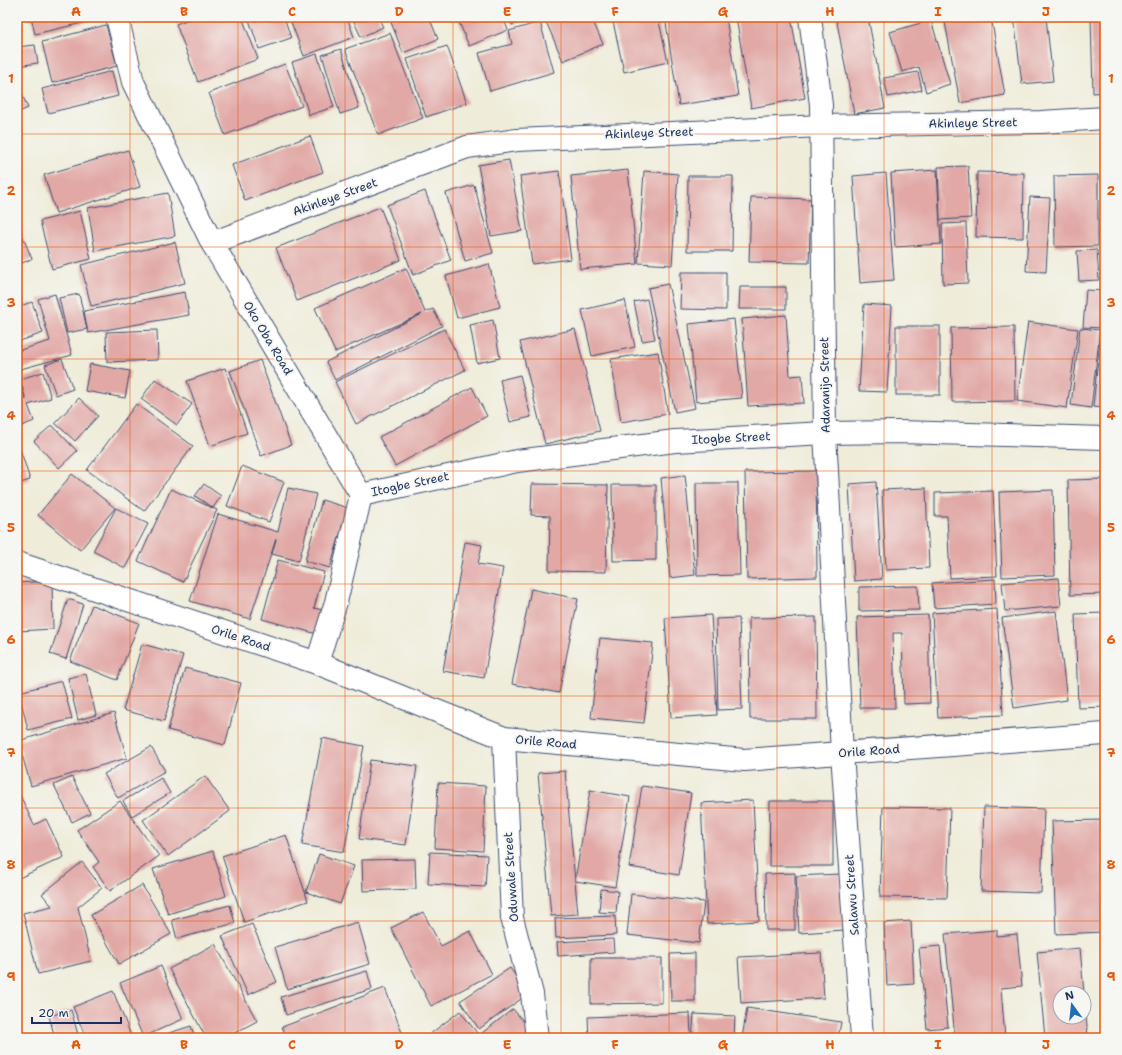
<svg xmlns="http://www.w3.org/2000/svg" width="1122" height="1055" font-family="'Shantell Sans',sans-serif">
<style>
.building{fill:#e1a8a6}
.lines{fill:none;stroke-linecap:round;stroke-linejoin:round}
.minor-casing{stroke:#3b4b70;stroke-width:24}
.tertiary-casing{stroke:#3b4b70;stroke-width:24}
.minor{stroke:#fff;stroke-width:22}
.tertiary{stroke:#fff;stroke-width:22}
.grid{fill:none;stroke:#e8590c;stroke-width:1;stroke-opacity:0.55}
.labels{text-anchor:middle;stroke-width:4;stroke-linejoin:round;paint-order:stroke}
.street-label{font-size:12px;fill:#1b2f5e;stroke:#f6f6f2}
.neatline{fill:none;stroke:#e8590c;stroke-width:1.5}
.grid-label{font-size:13px;text-anchor:middle;font-weight:bold;fill:#e8590c}
</style>
<rect width="100%" height="100%" fill="#f6f6f2"/>
<filter id="ink" filterUnits="userSpaceOnUse"><feTurbulence type="fractalNoise" baseFrequency=".025" numOctaves="2"/><feDisplacementMap in="SourceGraphic" scale="8" xChannelSelector="R" yChannelSelector="G"/><feConvolveMatrix kernelMatrix="1 2 1 2 8 2 1 2 1" color-interpolation-filters="sRGB"/></filter>
<filter id="wash" filterUnits="userSpaceOnUse"><feTurbulence type="fractalNoise" baseFrequency=".012" numOctaves="4" result="noise"/><feDisplacementMap in="SourceGraphic" scale="16" xChannelSelector="R" yChannelSelector="G"/><feGaussianBlur stdDeviation="0.9" result="paint"/><feColorMatrix in="noise" values="0 0 0 0 0 0 0 0 0 0 0 0 0 0 0 0 0 1.4 0 .05"/><feComposite in="paint" operator="in"/></filter>
<g filter="url(#wash)">
<rect width="100%" height="100%" fill="#efecd9"/>
<g id="blocks">
<!-- building -->
<g class="building">
<polygon points="31,17 104,17 104,18 35,34"/>
<polygon points="194,17 242,17 258,59 198,82 176,24"/>
<polygon points="248,17 284,17 291,38 259,49"/>
<polygon points="289,17 347,17 354,37 304,56"/>
<polygon points="352,17 378,17 383,27 361,37"/>
<polygon points="389,17 429,17 438,39 403,53"/>
<polygon points="457,17 503,17 508,30 469,46"/>
<polygon points="509,17 533,17 512,25"/>
<polygon points="544,17 591,17 603,44 563,61"/>
<polygon points="612,17 658,17 668,62 624,72"/>
<polygon points="665,17 726,17 738,96 679,105"/>
<polygon points="736,17 791,17 805,98 751,108"/>
<polygon points="836,17 868,17 885,108 854,114"/>
<polygon points="975,17 991,17 1005,95 960,103 945,22"/>
<polygon points="1014,17 1046,17 1053,81 1022,84"/>
<polygon points="1091,17 1105,17 1105,92 1093,93"/>
<polygon points="931,20 950,84 926,92 919,67 902,72 890,32"/>
<polygon points="540,22 554,72 490,91 479,53 512,44 509,31"/>
<polygon points="106,25 117,66 52,83 42,42"/>
<polygon points="390,33 423,118 378,135 345,49"/>
<polygon points="35,45 38,63 17,66 17,47"/>
<polygon points="447,46 467,103 426,117 407,59"/>
<polygon points="341,49 359,108 340,114 322,55"/>
<polygon points="317,54 334,107 309,115 292,62"/>
<polygon points="285,64 302,106 225,135 209,93"/>
<polygon points="112,71 118,96 48,113 42,89"/>
<polygon points="918,72 922,90 888,97 884,78"/>
<polygon points="20,90 28,108 17,113 17,91"/>
<polygon points="310,136 323,172 245,201 232,165"/>
<polygon points="128,150 140,187 56,213 44,175"/>
<polygon points="509,160 522,231 491,236 478,165"/>
<polygon points="968,166 971,218 940,220 938,167"/>
<polygon points="628,170 637,264 580,269 571,176"/>
<polygon points="937,170 941,244 895,247 891,173"/>
<polygon points="559,171 571,259 532,264 520,176"/>
<polygon points="644,171 678,174 672,265 638,263"/>
<polygon points="977,172 1024,173 1023,238 976,237"/>
<polygon points="886,173 894,280 860,283 853,176"/>
<polygon points="1098,175 1098,246 1055,247 1054,176"/>
<polygon points="688,176 733,176 732,251 687,251"/>
<polygon points="474,185 493,253 465,261 446,193"/>
<polygon points="425,191 451,260 413,275 387,205"/>
<polygon points="168,193 175,236 95,251 88,208"/>
<polygon points="751,197 811,199 809,263 749,262"/>
<polygon points="1030,197 1050,198 1046,272 1026,271"/>
<polygon points="380,207 401,260 297,301 276,248"/>
<polygon points="80,211 91,259 52,269 40,221"/>
<polygon points="17,223 32,259 17,265"/>
<polygon points="966,223 968,283 943,284 942,224"/>
<polygon points="1104,224 1105,224 1105,275 1101,275"/>
<polygon points="175,242 185,283 91,306 81,265"/>
<polygon points="1097,250 1099,280 1079,281 1077,251"/>
<polygon points="489,264 500,307 457,318 446,276"/>
<polygon points="406,268 425,312 433,309 442,326 335,380 326,362 422,314 335,352 315,308"/>
<polygon points="681,272 726,272 726,310 680,309"/>
<polygon points="668,284 695,408 675,412 648,288"/>
<polygon points="740,287 786,287 786,309 739,309"/>
<polygon points="1086,290 1105,291 1105,328 1083,327"/>
<polygon points="185,292 189,315 88,333 84,311"/>
<polygon points="55,294 72,355 17,370 17,351 50,341 38,299"/>
<polygon points="79,294 87,329 67,333 59,298"/>
<polygon points="647,299 655,339 642,341 634,302"/>
<polygon points="625,300 635,347 592,356 582,310"/>
<polygon points="32,302 43,333 17,342 17,307"/>
<polygon points="864,304 892,306 887,392 859,391"/>
<polygon points="786,315 790,376 802,375 804,403 748,406 742,319"/>
<polygon points="734,319 742,398 696,402 689,324"/>
<polygon points="493,320 500,358 477,363 470,325"/>
<polygon points="1028,322 1078,329 1067,408 1017,401"/>
<rect x="896" y="326" width="44" height="69"/>
<polygon points="1014,327 1015,401 952,402 951,328"/>
<polygon points="1080,328 1100,330 1091,408 1071,405"/>
<polygon points="444,329 465,370 356,424 335,382"/>
<polygon points="575,329 600,431 545,444 520,342"/>
<polygon points="157,330 158,360 107,362 106,332"/>
<polygon points="1101,331 1105,331 1105,408 1093,407"/>
<polygon points="658,352 668,414 621,422 611,359"/>
<polygon points="62,359 73,389 56,395 45,365"/>
<polygon points="260,360 291,445 261,456 230,371"/>
<polygon points="90,364 130,371 125,398 85,391"/>
<polygon points="225,368 247,433 210,446 187,381"/>
<polygon points="43,372 51,398 28,405 34,421 17,428 17,377 26,400 20,379"/>
<polygon points="520,375 531,417 510,422 500,380"/>
<polygon points="155,379 192,404 177,425 141,399"/>
<polygon points="472,387 487,416 395,466 379,437"/>
<polygon points="79,398 98,416 75,441 55,423"/>
<polygon points="136,404 193,446 144,511 87,470"/>
<polygon points="52,425 77,451 59,468 34,441"/>
<polygon points="17,439 30,480 17,484"/>
<polygon points="242,466 284,482 269,522 227,506"/>
<polygon points="816,471 817,577 747,579 745,472"/>
<polygon points="72,474 115,508 80,550 38,515"/>
<polygon points="685,475 695,575 670,578 661,478"/>
<polygon points="1105,479 1105,594 1070,595 1068,480"/>
<polygon points="876,482 882,579 854,581 849,484"/>
<polygon points="696,483 738,483 740,575 697,576"/>
<polygon points="204,484 221,496 213,508 195,496"/>
<polygon points="532,484 608,485 606,572 549,571 550,516 531,515"/>
<polygon points="612,485 656,485 656,560 613,561"/>
<polygon points="288,488 316,494 299,561 272,554 276,539 250,619 190,601 218,514 278,532"/>
<polygon points="926,488 929,568 886,570 882,490"/>
<polygon points="171,489 217,510 183,582 138,561"/>
<polygon points="1053,490 1055,575 1002,577 999,492"/>
<polygon points="993,491 997,576 950,578 947,516 935,516 935,493"/>
<polygon points="322,500 348,508 330,568 305,561"/>
<polygon points="116,508 148,524 125,568 93,551"/>
<polygon points="465,542 482,545 478,564 503,568 484,678 443,671"/>
<polygon points="278,560 324,572 314,608 327,611 321,635 262,619"/>
<polygon points="1058,578 1061,606 1005,611 1002,583"/>
<polygon points="995,579 996,604 934,608 932,583"/>
<polygon points="52,581 53,629 17,631 17,583"/>
<polygon points="918,586 919,610 859,611 859,587"/>
<polygon points="531,589 578,599 559,693 512,684"/>
<polygon points="68,599 83,604 66,659 50,654"/>
<polygon points="92,605 139,623 117,680 70,661"/>
<polygon points="997,609 1003,715 938,718 932,613"/>
<polygon points="1056,611 1067,700 1014,708 1002,618"/>
<polygon points="1105,613 1105,707 1078,708 1075,614"/>
<polygon points="711,615 717,715 671,718 665,618"/>
<polygon points="928,615 930,703 904,704 902,633 893,633 895,708 860,708 857,617"/>
<polygon points="816,617 817,719 750,719 749,618"/>
<polygon points="739,618 742,709 718,710 716,619"/>
<polygon points="600,638 653,643 644,723 591,718"/>
<polygon points="142,644 183,655 164,721 123,710"/>
<polygon points="185,668 241,683 225,745 168,730"/>
<polygon points="86,674 96,715 78,720 68,678"/>
<polygon points="62,681 72,719 28,730 19,692"/>
<polygon points="114,713 127,758 31,786 18,741"/>
<polygon points="322,738 364,746 344,852 302,845"/>
<polygon points="151,747 165,771 118,798 104,774"/>
<polygon points="370,760 417,766 406,845 359,839"/>
<polygon points="565,771 578,914 551,916 538,773"/>
<polygon points="205,776 230,811 168,856 143,820"/>
<polygon points="72,777 90,813 72,822 54,785"/>
<polygon points="161,778 170,793 132,816 123,801"/>
<polygon points="438,783 486,786 483,851 435,848"/>
<polygon points="642,786 691,793 679,875 629,867"/>
<polygon points="590,790 630,797 615,887 575,881"/>
<polygon points="19,793 34,825 46,819 64,857 17,879 17,794"/>
<polygon points="753,800 759,921 707,924 701,803"/>
<polygon points="120,801 159,856 110,891 93,867 99,862 77,830"/>
<polygon points="770,801 833,801 833,866 769,866"/>
<polygon points="883,807 950,808 947,898 880,897"/>
<polygon points="984,807 1044,809 1041,893 981,891"/>
<polygon points="1105,820 1105,932 1056,934 1052,821"/>
<polygon points="286,835 308,901 244,922 222,856"/>
<polygon points="213,851 226,896 168,914 153,869"/>
<polygon points="430,852 487,855 485,887 428,884"/>
<polygon points="319,854 354,866 340,904 306,892"/>
<polygon points="415,859 416,889 363,891 362,860"/>
<polygon points="82,862 102,888 78,907 91,961 38,974 23,913 52,906 42,894"/>
<polygon points="795,873 795,930 766,930 765,874"/>
<polygon points="840,874 844,930 799,933 796,876"/>
<polygon points="142,885 171,934 119,964 91,915"/>
<polygon points="601,889 618,891 616,913 599,912"/>
<polygon points="631,894 704,902 699,943 627,935"/>
<polygon points="230,905 235,923 177,939 172,920"/>
<polygon points="423,912 441,946 470,931 492,974 431,1006 391,928"/>
<polygon points="615,916 616,935 556,938 555,918"/>
<polygon points="911,921 914,984 887,986 884,923"/>
<polygon points="358,922 370,964 287,989 275,947"/>
<polygon points="252,924 277,982 248,995 222,936"/>
<polygon points="997,930 997,936 1017,934 1022,986 1001,988 1005,1038 955,1038 945,934"/>
<polygon points="613,939 614,952 558,956 557,942"/>
<polygon points="215,944 257,1021 225,1038 206,1038 169,969"/>
<polygon points="940,946 948,1027 927,1029 919,948"/>
<polygon points="1080,948 1084,993 1060,993 1060,1017 1084,1017 1084,1004 1085,1004 1088,1037 1045,1038 1037,952"/>
<polygon points="695,953 695,1001 671,1001 670,954"/>
<polygon points="821,953 824,998 741,1003 738,957"/>
<polygon points="591,958 662,958 662,1003 591,1004"/>
<polygon points="161,966 183,1019 143,1037 120,983"/>
<polygon points="510,968 528,994 479,1029 460,1001"/>
<polygon points="367,971 372,989 286,1015 281,997"/>
<polygon points="385,988 404,1038 287,1038 282,1027"/>
<polygon points="113,991 132,1038 86,1038 73,1007"/>
<polygon points="747,1008 841,1022 838,1038 742,1038"/>
<polygon points="513,1009 533,1033 527,1038 486,1038 482,1033"/>
<polygon points="71,1010 79,1038 55,1038 49,1016"/>
<polygon points="460,1011 477,1033 470,1038 425,1038"/>
<polygon points="690,1013 691,1038 589,1038 588,1017"/>
<polygon points="694,1014 735,1016 734,1038 692,1038"/>
<polygon points="17,1020 25,1038 17,1038"/>
<polygon points="191,1026 195,1038 170,1038 169,1033"/>
</g>
</g>
</g>
<g filter="url(#ink)">
<use href="#blocks" fill-opacity="0" stroke="#3b4b70" stroke-width="1"/>
<g class="lines">
<defs>
<g id="minor">
<polyline points="810,17 821,105 825,433 842,753 862,1038"/>
<polyline points="212,243 467,147 517,140 821,126 1041,122 1105,118"/>
<polyline points="361,495 517,461 675,441 825,433 899,432 1105,438"/>
<polyline points="504,738 512,918 532,994 537,1038"/>
</g>
<g id="tertiary">
<polyline points="117,17 133,82 212,243 361,495 336,602 317,663"/>
<polyline points="17,563 317,663 504,738 744,760 1105,734"/>
</g>
</defs>
<!-- minor casing -->
<use href="#minor" class="minor-casing"/>
<!-- tertiary casing -->
<use href="#tertiary" class="tertiary-casing"/>
<!-- minor -->
<use href="#minor" class="minor"/>
<!-- tertiary -->
<use href="#tertiary" class="tertiary"/>
</g>
</g>
<!-- grid -->
<path class="grid" d="M130,17v1021M238,17v1021M345,17v1021M453,17v1021M561,17v1021M669,17v1021M777,17v1021M884,17v1021M992,17v1021M17,134h1088M17,247h1088M17,359h1088M17,471h1088M17,584h1088M17,696h1088M17,808h1088M17,921h1088"/>
<g class="labels">
<!-- street labels -->
<g class="street-label">
<text transform="translate(973 123) rotate(-1)" y="4">Akinleye Street</text>
<text transform="translate(649 133) rotate(-2)" y="4">Akinleye Street</text>
<text transform="translate(335 197) rotate(-20)" y="4">Akinleye Street</text>
<text transform="translate(268 338) rotate(59)" y="4">Oko Oba Road</text>
<text transform="translate(825 385) rotate(-91)" y="4">Adaranijo Street</text>
<text transform="translate(731 438) rotate(-3)" y="4">Itogbe Street</text>
<text transform="translate(410 484) rotate(-12)" y="4">Itogbe Street</text>
<text transform="translate(241 638) rotate(18)" y="4">Orile Road</text>
<text transform="translate(546 742) rotate(5)" y="4">Orile Road</text>
<text transform="translate(869 751) rotate(-4)" y="4">Orile Road</text>
<text transform="translate(511 877) rotate(-94)" y="4">Oduwale Street</text>
<text transform="translate(852 895) rotate(-94)" y="4">Salawu Street</text>
</g>
</g>
<!-- margin -->
<rect width="1122" height="1055" fill="none" stroke="#f6f6f2" stroke-width="44"/>
<!-- north arrow -->
<g transform="translate(1072 1005) rotate(345)"><circle r="19" fill="#f6f6f2" stroke="#9ea6b7"/>
<path d="M0-3L7 15L0 10L-7 15Z" fill="#1f6fb2"/>
<text y="-6" font-size="11" font-weight="bold" text-anchor="middle" fill="#1b2f5e">N</text>
</g>
<!-- scale -->
<path d="M32 1017v6h89v-6" fill="none" stroke="#1b2f5e" stroke-width="2"/>
<text x="38" y="1017" font-size="12" fill="#1b2f5e" stroke="#f6f6f2" stroke-width="3" paint-order="stroke">20 m</text>
<rect x="22" y="22" width="1078" height="1011" class="neatline"/>
<g class="grid-label">
<text x="76" y="16">A</text>
<text x="184" y="16">B</text>
<text x="292" y="16">C</text>
<text x="399" y="16">D</text>
<text x="507" y="16">E</text>
<text x="615" y="16">F</text>
<text x="723" y="16">G</text>
<text x="830" y="16">H</text>
<text x="938" y="16">I</text>
<text x="1046" y="16">J</text>
<text x="11" y="83">1</text>
<text x="1111" y="83">1</text>
<text x="11" y="195">2</text>
<text x="1111" y="195">2</text>
<text x="11" y="307">3</text>
<text x="1111" y="307">3</text>
<text x="11" y="420">4</text>
<text x="1111" y="420">4</text>
<text x="11" y="532">5</text>
<text x="1111" y="532">5</text>
<text x="11" y="644">6</text>
<text x="1111" y="644">6</text>
<text x="11" y="757">7</text>
<text x="1111" y="757">7</text>
<text x="11" y="869">8</text>
<text x="1111" y="869">8</text>
<text x="11" y="981">9</text>
<text x="1111" y="981">9</text>
<text x="76" y="1049">A</text>
<text x="184" y="1049">B</text>
<text x="292" y="1049">C</text>
<text x="399" y="1049">D</text>
<text x="507" y="1049">E</text>
<text x="615" y="1049">F</text>
<text x="723" y="1049">G</text>
<text x="830" y="1049">H</text>
<text x="938" y="1049">I</text>
<text x="1046" y="1049">J</text>
</g>
</svg>
